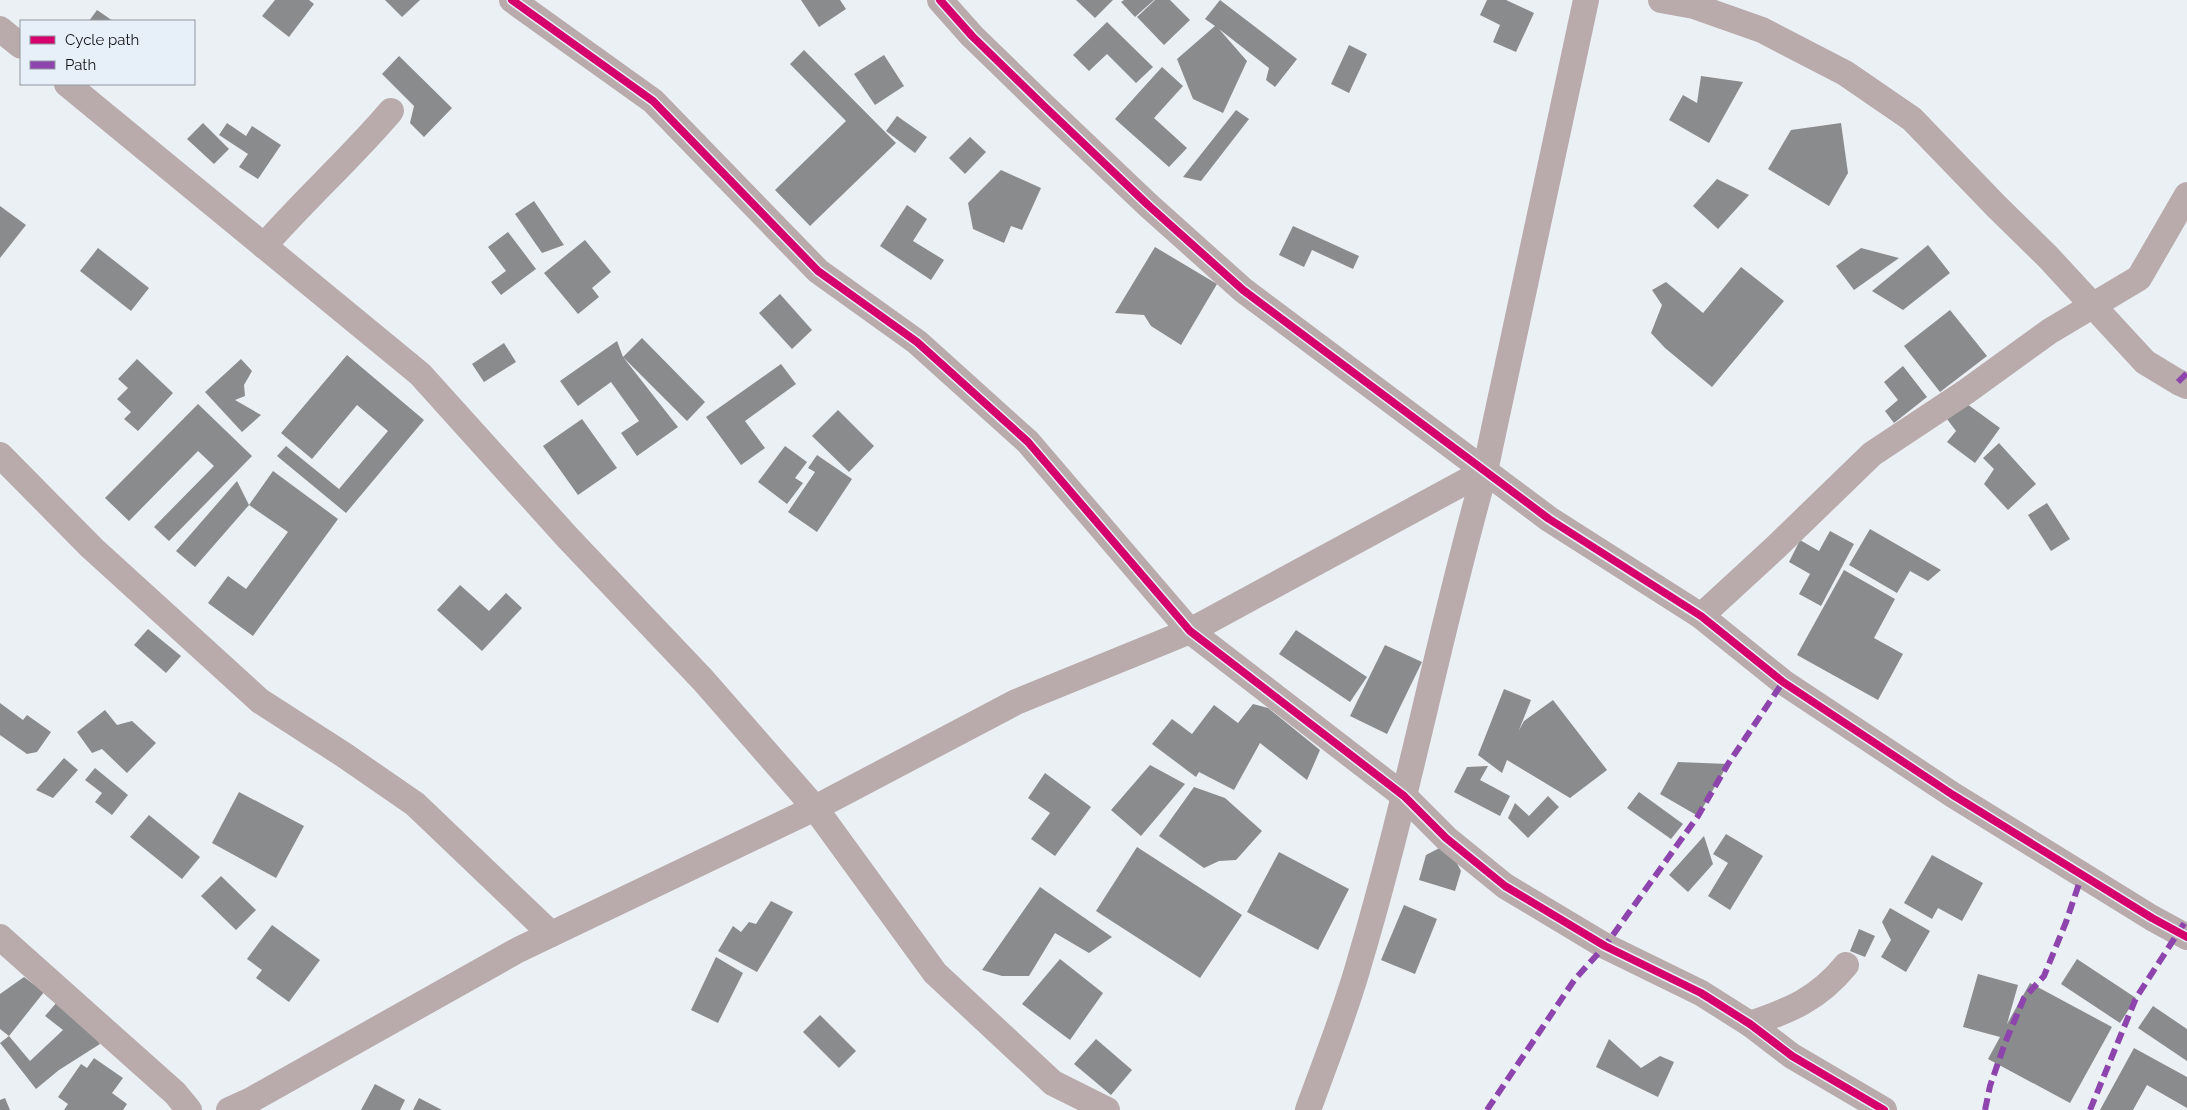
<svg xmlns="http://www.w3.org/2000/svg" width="2187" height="1110" font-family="Raleway,sans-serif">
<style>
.building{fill:#8a8b8c}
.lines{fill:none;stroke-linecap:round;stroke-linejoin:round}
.street{stroke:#b9abab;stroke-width:26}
.quiet{stroke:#8e44ad;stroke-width:6;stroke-dasharray:12 6;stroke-linecap:butt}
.cycleway-casing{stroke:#e7eff9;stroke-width:11}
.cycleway{stroke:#d6006c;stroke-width:8}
</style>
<rect width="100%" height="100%" fill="#ebf0f5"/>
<!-- building -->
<g class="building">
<polygon points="275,0 309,0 314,4 289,37 262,16"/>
<polygon points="385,0 420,0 402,17"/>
<polygon points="801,0 840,0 846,9 819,27"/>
<polygon points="1076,0 1113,0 1095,18"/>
<polygon points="1124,0 1154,0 1135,17 1121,2"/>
<polygon points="1155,0 1170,0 1190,20 1164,45 1137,17"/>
<polygon points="1220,0 1297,59 1275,87 1266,80 1269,68 1219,29 1247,61 1223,113 1193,99 1177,59 1215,26 1205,19"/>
<polygon points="1487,0 1506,0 1534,13 1516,52 1493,42 1500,25 1480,15"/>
<polygon points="97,10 113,21 89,21"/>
<polygon points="1107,22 1153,67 1136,83 1107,54 1089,71 1073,55"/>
<polygon points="1349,45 1367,54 1349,93 1331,84"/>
<polygon points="804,50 896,143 810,226 775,190 846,121 790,64"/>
<polygon points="884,55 904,86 875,105 854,74"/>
<polygon points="399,56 452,108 424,137 410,123 414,106 382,74"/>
<polygon points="1162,67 1183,86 1154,118 1187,148 1169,167 1115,119"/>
<polygon points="1701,76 1743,82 1709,143 1669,120 1683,95 1697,103"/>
<polygon points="1236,110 1249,119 1201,181 1183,177"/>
<polygon points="897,116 927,137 915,153 886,131"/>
<polygon points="203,123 229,149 214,164 187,139"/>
<polygon points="227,123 246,136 252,126 281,145 258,179 239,167 248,154 219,135"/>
<polygon points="1841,123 1848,173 1829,206 1768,169 1791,130"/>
<polygon points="970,137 986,152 965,174 949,158"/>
<polygon points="1001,170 1041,188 1022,230 1011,226 1004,243 973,229 968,203"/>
<polygon points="1717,179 1749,195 1718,229 1693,206"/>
<polygon points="534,201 564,245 542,253 515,214"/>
<polygon points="907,205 927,219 913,241 944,260 931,280 880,246"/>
<polygon points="0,206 26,225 0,258"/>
<polygon points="1293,226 1359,256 1353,269 1312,250 1304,267 1279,255"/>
<polygon points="508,232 536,269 501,295 491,282 506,271 488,247"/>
<polygon points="585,240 611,272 592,288 599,297 578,314 544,273"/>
<polygon points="1928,245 1950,273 1903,310 1872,291"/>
<polygon points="1155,247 1217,284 1181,345 1151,326 1144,315 1115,313"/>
<polygon points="98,248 149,288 131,311 80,271"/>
<polygon points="1861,248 1899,258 1854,290 1836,266"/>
<polygon points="1741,267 1784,301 1712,387 1665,348 1651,333 1662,305 1652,290 1666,282 1703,313"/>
<polygon points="780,294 812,330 792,349 759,313"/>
<polygon points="1950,310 1987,356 1940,392 1904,346"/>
<polygon points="642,338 705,402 687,421 623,357 678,427 637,456 621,433 639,421 611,382 578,406 560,381 617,341 623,357"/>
<polygon points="504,343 516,362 484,382 472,364"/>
<polygon points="347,355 424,420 346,513 277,456 286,446 339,489 388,431 357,405 312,459 281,433"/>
<polygon points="137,359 173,393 138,431 124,419 131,412 117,399 128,388 118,379"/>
<polygon points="241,359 252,371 244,385 245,396 235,400 261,415 242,432 205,392"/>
<polygon points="781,364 796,384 745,421 765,448 741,465 706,417"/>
<polygon points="1903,366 1927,397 1894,423 1885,411 1898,400 1884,382"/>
<polygon points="198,404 252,456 169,541 154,527 214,466 198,451 129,521 105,498"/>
<polygon points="1967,404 2000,428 1975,463 1947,442 1956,431 1947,419"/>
<polygon points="838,410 874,446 849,472 812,436"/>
<polygon points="582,419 617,468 578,495 543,446"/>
<polygon points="1999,443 2036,484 2008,510 1984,484 1994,469 1983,458"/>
<polygon points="785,446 807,462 795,478 803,483 787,504 758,482"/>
<polygon points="817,455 852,479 817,532 788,512 815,472 808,468"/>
<polygon points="273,471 338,519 253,636 208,603 228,576 246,589 288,532 249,505"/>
<polygon points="237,481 249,505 195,567 176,551"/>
<polygon points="2047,503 2070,539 2051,551 2028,515"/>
<polygon points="1870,529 1941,570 1928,581 1910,571 1897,593 1849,565"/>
<polygon points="1830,531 1854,544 1821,606 1799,594 1810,574 1789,562 1800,540 1819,551"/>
<polygon points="1844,570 1895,599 1874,638 1903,654 1878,700 1797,655"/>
<polygon points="460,585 489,611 506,593 522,608 482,651 437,610"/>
<polygon points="148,629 181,656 166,673 134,645"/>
<polygon points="1296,630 1367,677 1350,702 1279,654"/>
<polygon points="1385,645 1422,662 1387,734 1350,716"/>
<polygon points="1504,689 1531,700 1519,730 1524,721 1553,700 1607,770 1570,798 1507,760 1502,773 1478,755"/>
<polygon points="0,703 23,720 27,715 51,732 37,752 27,754 0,735"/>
<polygon points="1253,704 1268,708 1320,750 1307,780 1260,743 1234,790 1199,772 1196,777 1152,744 1172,719 1192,734 1214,705 1238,723"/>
<polygon points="105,710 117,725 132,721 156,743 127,773 102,749 92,753 77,732"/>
<polygon points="64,758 78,770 53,798 36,790"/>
<polygon points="1678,762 1728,764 1698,816 1660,794"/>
<polygon points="1150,765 1185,784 1141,836 1111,810"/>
<polygon points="1488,766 1480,780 1510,796 1500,816 1454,792 1467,767"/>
<polygon points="95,768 128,795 112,815 95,802 102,793 85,780"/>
<polygon points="1045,773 1091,807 1055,856 1031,839 1050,813 1028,798"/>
<polygon points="1194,787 1225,798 1262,831 1236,860 1219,861 1204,868 1159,836"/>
<polygon points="239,792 304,826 276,878 212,843"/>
<polygon points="1639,792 1683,824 1671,839 1627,808"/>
<polygon points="1548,796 1559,807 1528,838 1508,818 1515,803 1529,816"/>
<polygon points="149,815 200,857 182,879 130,837"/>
<polygon points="1726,834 1763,856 1730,910 1708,896 1728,863 1713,854"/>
<polygon points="1704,836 1713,864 1688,892 1669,875"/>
<polygon points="1447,844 1461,871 1455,891 1419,880 1426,855"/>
<polygon points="1137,847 1242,915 1200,978 1096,911"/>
<polygon points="1279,852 1349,889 1318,950 1247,912"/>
<polygon points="1932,855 1983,883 1962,921 1938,908 1932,919 1904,903"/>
<polygon points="221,876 256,910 236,930 201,896"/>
<polygon points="1040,887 1112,937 1089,953 1055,933 1029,976 1002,976 982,970"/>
<polygon points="771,901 793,912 757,972 718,951 733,926 741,932 749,922 756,924"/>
<polygon points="1404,905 1437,919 1415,974 1381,960"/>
<polygon points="1890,908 1930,931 1906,972 1881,957 1891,940 1882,922"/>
<polygon points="272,925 320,960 289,1002 256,978 262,970 247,959"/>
<polygon points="1859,929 1875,936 1865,957 1850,951"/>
<polygon points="716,957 743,973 718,1023 691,1010"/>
<polygon points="1060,959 1103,993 1070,1040 1022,1004"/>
<polygon points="2077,959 2136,998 2120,1023 2061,984"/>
<polygon points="1978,974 2018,985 2007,1024 2030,983 2112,1027 2070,1103 1988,1059 2000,1037 1963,1027"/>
<polygon points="24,977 44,992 9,1036 0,1029 0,994"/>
<polygon points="64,994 100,1044 59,1070 36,1089 0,1043 9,1036 30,1061 63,1030 45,1016"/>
<polygon points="2153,1006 2187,1029 2187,1061 2138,1028"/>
<polygon points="820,1015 856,1051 839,1068 803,1032"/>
<polygon points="1096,1039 1132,1070 1111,1095 1074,1064"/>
<polygon points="1609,1039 1641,1068 1660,1056 1674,1062 1658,1097 1596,1067"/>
<polygon points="2134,1048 2187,1077 2187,1108 2147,1085 2133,1110 2100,1110"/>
<polygon points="94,1058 123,1078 112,1093 127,1104 123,1110 64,1110 68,1104 58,1097 81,1064 87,1068"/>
<polygon points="375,1084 405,1100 400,1110 361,1110"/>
<polygon points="5,1098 10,1110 0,1110 0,1100"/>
<polygon points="419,1098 442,1110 413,1110"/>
</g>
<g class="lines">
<!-- street -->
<g class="street">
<polyline points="512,0 653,101 818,271 917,342 1028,442 1190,631 1404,796 1446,838 1505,886 1605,946 1701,993 1750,1024 1792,1056 1884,1110"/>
<polyline points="940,0 972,36 1043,105 1148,205 1243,290 1549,519 1701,616 1783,682 1953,795 2152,918 2187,937"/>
<polyline points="1661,0 1694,6 1762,30 1845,73 1912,119 1997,207 2048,257 2145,362 2178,382 2187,386"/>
<polyline points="0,29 21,46"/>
<polyline points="67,84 420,374 568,538 703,680 815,808 935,973 1053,1083 1107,1110"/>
<path d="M264,246c41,-47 87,-88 127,-135"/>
<polyline points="0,455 92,548 260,701 344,755 415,804 551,934"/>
<polyline points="1701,616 1776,547 1872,454 1967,391 2050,331 2139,278 2187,195"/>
<polyline points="0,937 175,1093 189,1110"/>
<path d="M1750,1024c41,-14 68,-25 96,-59"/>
<polyline points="229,1110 251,1100 518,950 815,808 1016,702 1190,631 1485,471"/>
<path d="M1308,1110c18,-50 38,-99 52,-150 48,-161 79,-327 125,-489l101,-471"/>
</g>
<!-- quiet -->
<g class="quiet">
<polyline points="2178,382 2187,373"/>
<polyline points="1487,1110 1575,979 1605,946 1698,816 1728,764 1783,682"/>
<polyline points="1985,1110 1990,1086 2005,1043 2024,998 2044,976 2066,922 2082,875"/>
<polyline points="2090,1110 2136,998 2187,919"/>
</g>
<defs>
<g id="cycleway">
<polyline points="512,0 653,101 818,271 917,342 1028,442 1190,631 1404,796 1446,838 1505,886 1605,946 1701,993 1750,1024 1792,1056 1884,1110"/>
<polyline points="940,0 972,36 1043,105 1148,205 1243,290 1549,519 1701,616 1783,682 1953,795 2152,918 2187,937"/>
</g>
</defs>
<!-- cycleway casing -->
<use href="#cycleway" class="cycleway-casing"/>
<!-- cycleway -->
<use href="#cycleway" class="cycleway"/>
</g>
<!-- legend -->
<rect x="20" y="20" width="175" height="65" fill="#e7eff9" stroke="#92979f"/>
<rect x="30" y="36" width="25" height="8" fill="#d6006c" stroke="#92979f"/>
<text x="65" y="45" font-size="15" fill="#121418">Cycle path</text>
<rect x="30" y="61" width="25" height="8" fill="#8e44ad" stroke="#92979f"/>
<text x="65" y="70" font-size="15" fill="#121418">Path</text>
</svg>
